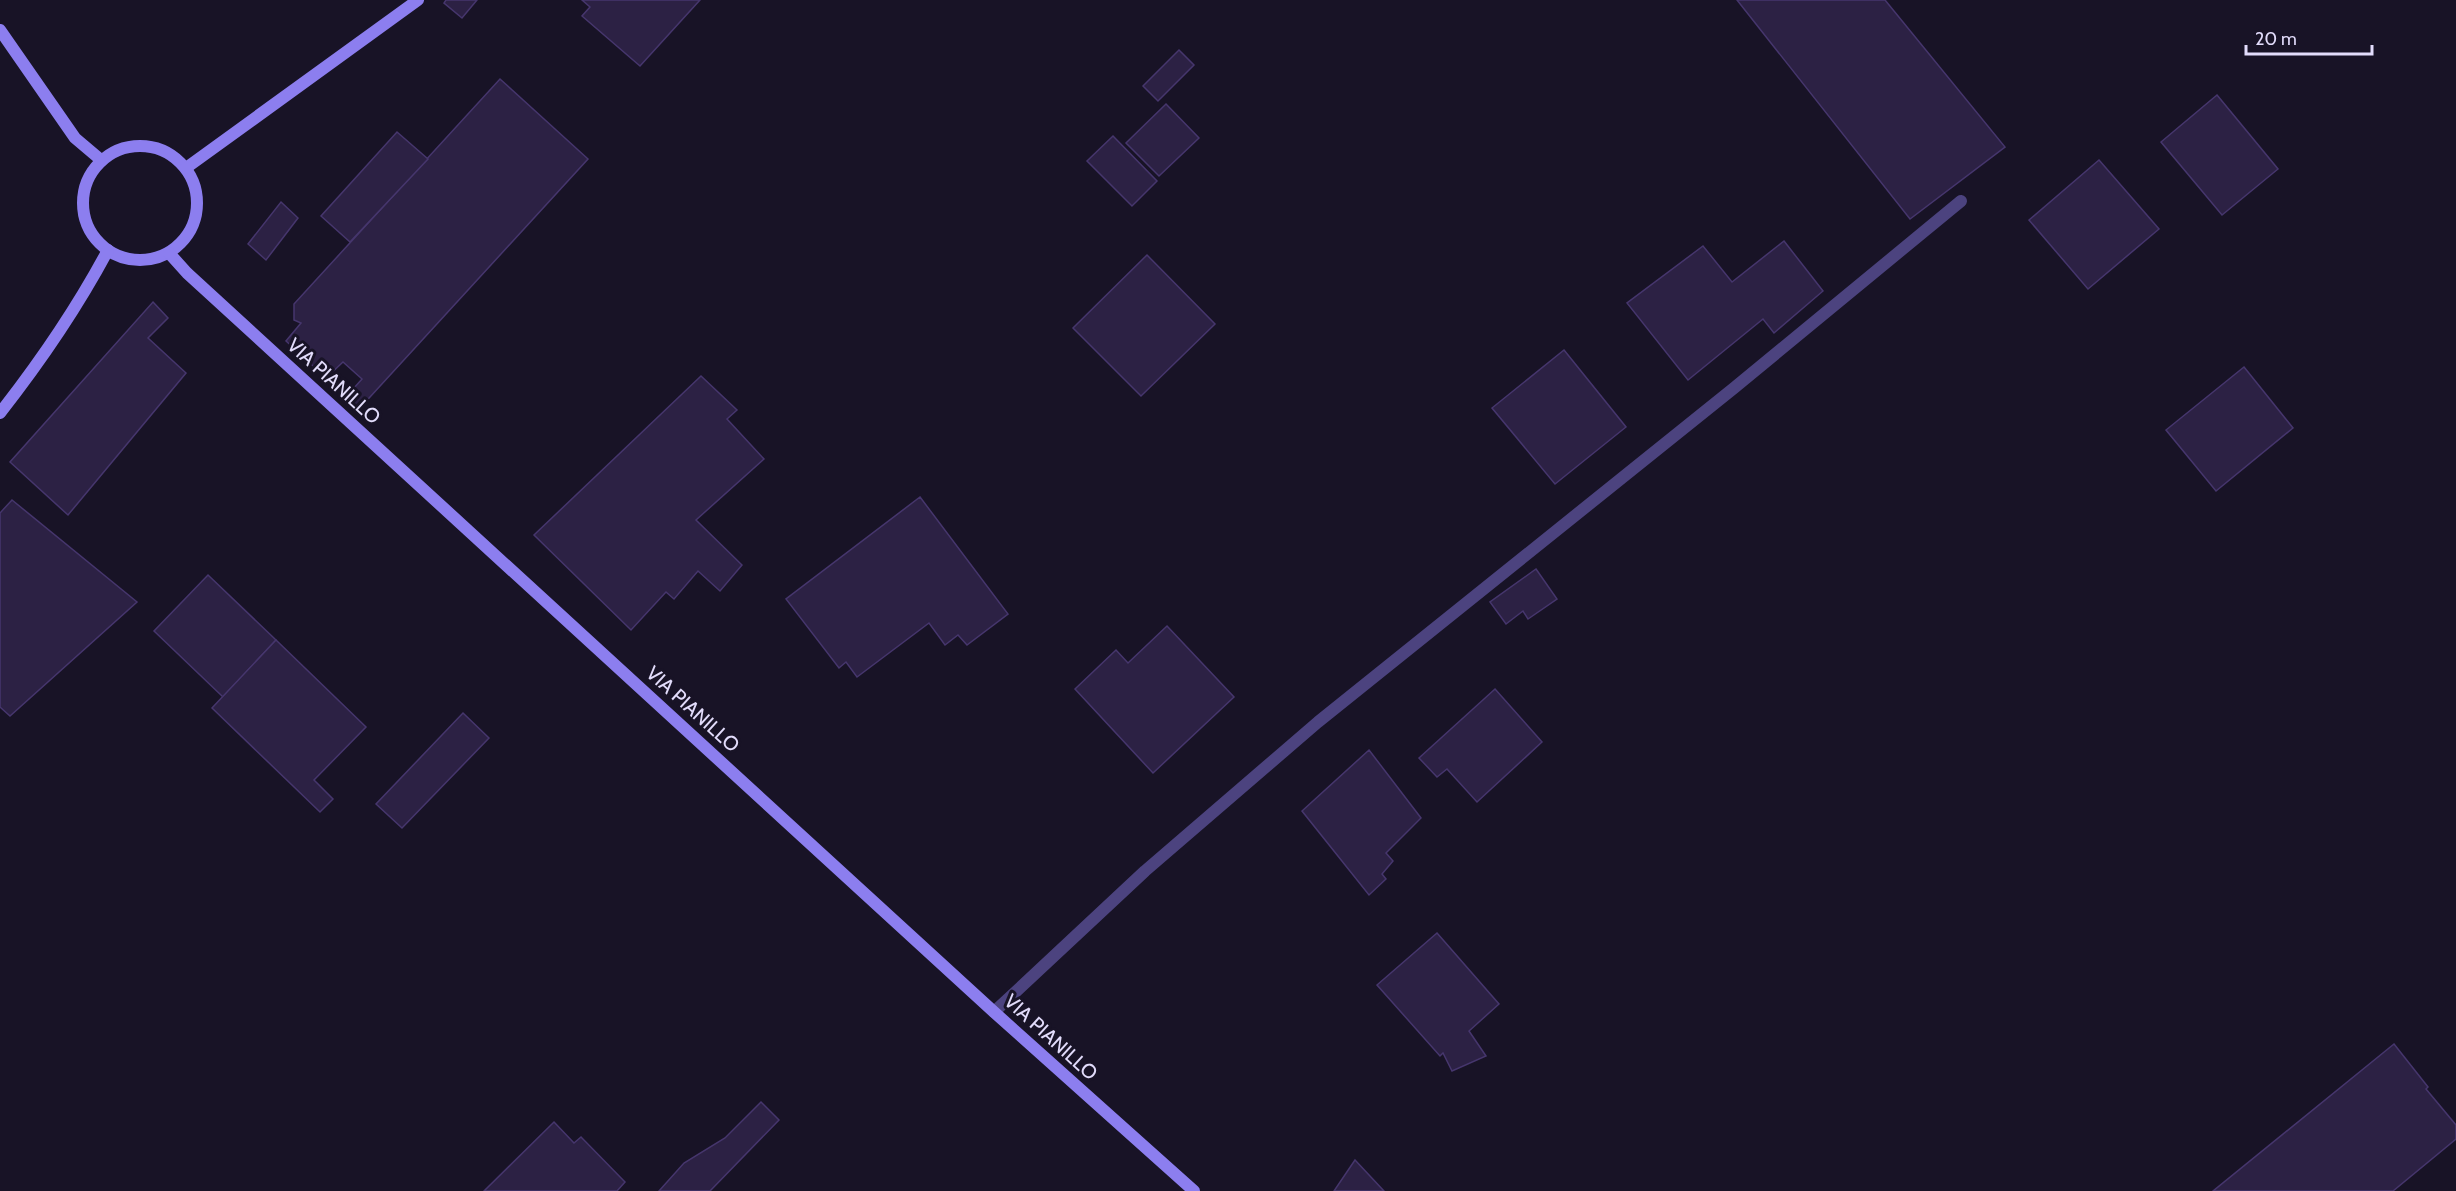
<svg xmlns="http://www.w3.org/2000/svg" width="2456" height="1191" font-family="Cabin,sans-serif">
<style>
.building{fill:#2c2144;stroke:#46366d;stroke-width:1.5}
.lines{fill:none;stroke-linecap:round;stroke-linejoin:round}
.street{stroke:#4c437f;stroke-width:12}
.secondary{stroke:#8c7eef;stroke-width:12}
.labels{text-anchor:middle;stroke-width:6;stroke-linejoin:round;paint-order:stroke}
.street-label{font-size:20px;fill:#e2dcfb;stroke:#181326}
</style>
<rect width="100%" height="100%" fill="#181326"/>
<!-- building -->
<g class="building">
<polygon points="446,0 477,0 462,18 444,3"/>
<polygon points="582,0 700,0 640,66 582,16 590,7"/>
<polygon points="1737,0 1885,0 2005,147 1910,219"/>
<polygon points="1179,50 1194,65 1158,101 1143,86"/>
<polygon points="500,79 588,159 359,409 344,399 362,379 343,362 326,378 286,341 301,323 294,320 294,304"/>
<polygon points="2217,95 2278,169 2222,215 2161,142"/>
<polygon points="1166,104 1199,138 1159,176 1126,143"/>
<polygon points="397,132 428,159 350,242 321,216"/>
<polygon points="1113,136 1157,181 1132,206 1087,161"/>
<polygon points="2099,160 2159,229 2088,289 2029,220"/>
<polygon points="281,202 298,218 266,260 248,244"/>
<polygon points="1784,241 1823,291 1774,333 1763,319 1688,380 1627,303 1703,246 1732,282"/>
<polygon points="1147,255 1215,324 1141,396 1073,328"/>
<polygon points="153,302 168,318 148,338 186,373 68,515 10,462"/>
<polygon points="1564,350 1626,427 1555,484 1492,408"/>
<polygon points="2244,367 2293,428 2216,491 2166,430"/>
<polygon points="701,376 737,410 727,419 764,459 696,520 742,565 720,591 698,571 674,599 666,592 631,630 534,535"/>
<polygon points="920,497 1008,614 967,645 958,635 945,645 929,623 857,677 846,662 839,668 786,599"/>
<polygon points="12,500 137,602 10,716 0,707 0,513"/>
<polygon points="1536,569 1557,599 1528,619 1523,611 1506,624 1490,602"/>
<polygon points="208,575 276,640 223,697 154,631"/>
<polygon points="1167,626 1234,697 1153,773 1075,689 1116,650 1128,663"/>
<polygon points="276,640 366,727 314,780 333,799 320,812 212,708"/>
<polygon points="1495,689 1542,742 1477,802 1447,769 1437,777 1419,758"/>
<polygon points="463,713 489,738 402,828 376,804"/>
<polygon points="1369,750 1421,818 1386,853 1393,861 1382,874 1386,879 1369,895 1302,811"/>
<polygon points="1437,933 1499,1004 1469,1031 1486,1056 1452,1071 1443,1053 1440,1056 1377,985"/>
<polygon points="2394,1044 2428,1087 2426,1089 2456,1125 2456,1139 2393,1191 2213,1191"/>
<polygon points="761,1102 779,1120 710,1191 659,1191 684,1163 725,1138"/>
<polygon points="554,1122 574,1143 581,1137 625,1182 617,1191 484,1191"/>
<polygon points="1355,1160 1384,1191 1334,1191"/>
</g>
<g class="lines">
<!-- street -->
<polyline class="street" points="994,1012 1145,871 1318,722 1734,388 1961,201"/>
<!-- secondary -->
<g class="secondary">
<polyline points="0,30 75,138 101,160"/>
<circle cx="140" cy="203" r="57"/>
<polyline points="186,168 418,0"/>
<polyline points="169,253 187,273 994,1012 1194,1191"/>
<path d="M0,413c40,-51 77,-105 108,-163"/>
</g>
</g>
<g class="labels">
<!-- street labels -->
<g class="street-label">
<text transform="translate(334 381) rotate(42)" y="7">VIA PIANILLO</text>
<text transform="translate(693 709) rotate(42)" y="7">VIA PIANILLO</text>
<text transform="translate(1051 1037) rotate(42)" y="7">VIA PIANILLO</text>
</g>
</g>
<!-- scale -->
<path d="M2246 45v9h126v-9" fill="none" stroke="#e2dcfb" stroke-width="3"/>
<text x="2255" y="45" font-size="18" fill="#e2dcfb" stroke="#181326" stroke-width="4.5" paint-order="stroke">20 m</text>
</svg>
